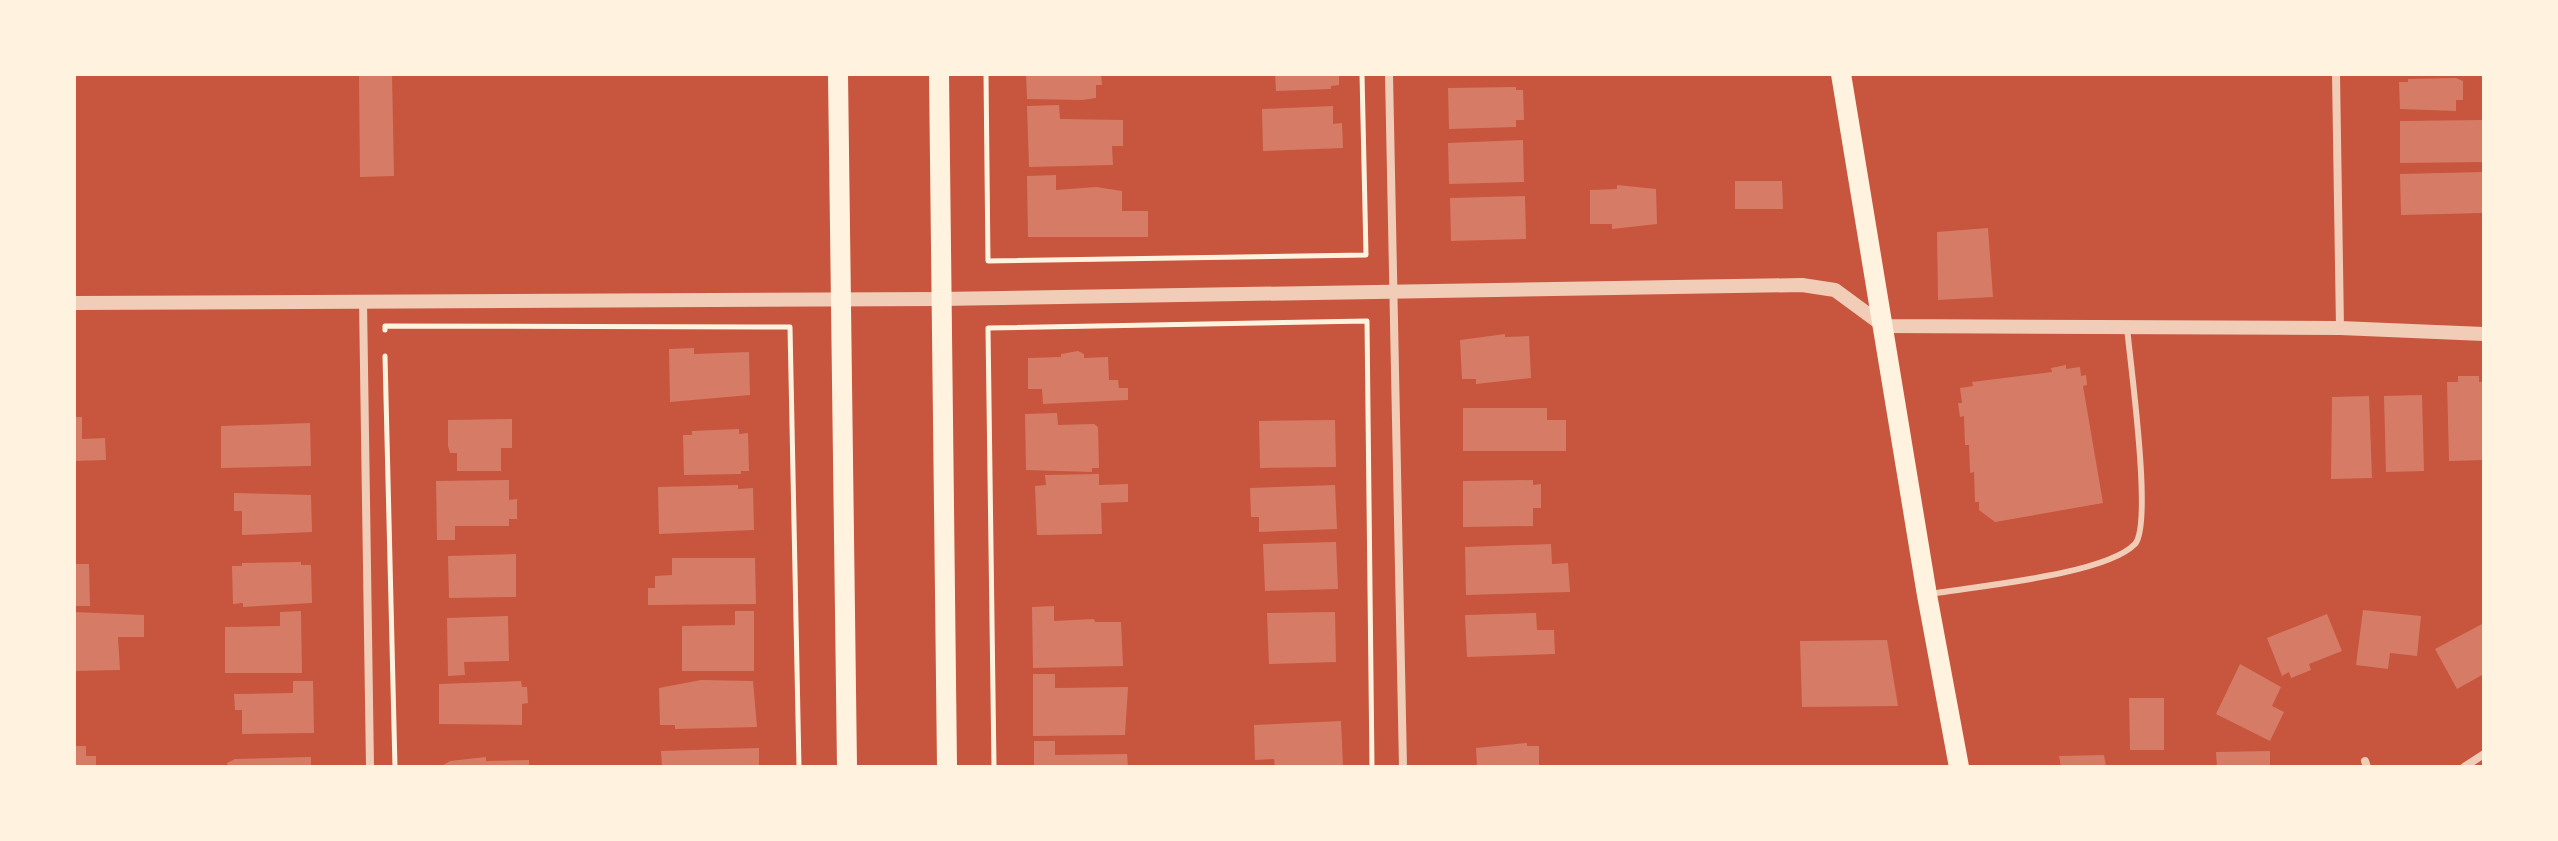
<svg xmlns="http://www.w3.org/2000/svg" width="2558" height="841" font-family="Manrope,sans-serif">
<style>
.building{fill:#d67c66}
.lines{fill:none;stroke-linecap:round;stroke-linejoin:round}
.path{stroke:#fff3e0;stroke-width:5}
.service{stroke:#f1ccb7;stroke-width:6}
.minor{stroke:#f1ccb7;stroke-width:8}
.tertiary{stroke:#f1ccb7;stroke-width:14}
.primary{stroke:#fff3e0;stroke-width:20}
</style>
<rect width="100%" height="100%" fill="#c8553d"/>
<!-- building -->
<g class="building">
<polygon points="359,74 392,74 394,176 360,177"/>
<polygon points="1026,74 1101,74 1102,85 1096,85 1096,98 1082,100 1027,99"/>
<polygon points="1275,74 1339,74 1339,85 1331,86 1331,89 1276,91"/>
<polygon points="2456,78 2463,81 2463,100 2456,100 2456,111 2400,109 2399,82 2408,82 2408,79"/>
<polygon points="1516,87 1516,90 1523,90 1524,120 1516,120 1516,127 1449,129 1448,88"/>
<polygon points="1059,105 1060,119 1123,120 1123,146 1112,146 1113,165 1029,167 1027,106"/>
<polygon points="1333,106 1333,124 1342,123 1343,148 1263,151 1262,109"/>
<polygon points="2484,120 2484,162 2400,163 2400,121"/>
<polygon points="1523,140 1524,182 1449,184 1448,143"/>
<polygon points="2484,172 2484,213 2401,215 2400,174"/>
<polygon points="1056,175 1056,190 1096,187 1122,191 1122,211 1148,211 1148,237 1028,237 1027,176"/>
<polygon points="1735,181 1782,181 1783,209 1735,209"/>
<polygon points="1617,185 1656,189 1657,224 1612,229 1612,224 1590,224 1590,190 1617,189"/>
<polygon points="1525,196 1526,239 1451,241 1450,198"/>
<polygon points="1988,228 1993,297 1938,300 1937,232"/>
<polygon points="1505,334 1505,337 1529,336 1531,378 1476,384 1476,379 1462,379 1460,340"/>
<polygon points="694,348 694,354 749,352 750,395 670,402 669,349"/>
<polygon points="1078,351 1084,354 1084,358 1108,357 1109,380 1118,380 1119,388 1128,388 1128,400 1043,404 1042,389 1028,389 1028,358 1061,357 1061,354"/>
<polygon points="2066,365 2066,369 2080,367 2081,376 2086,375 2087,385 2083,386 2103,503 1995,522 1979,510 1979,502 1975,502 1974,472 1970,473 1969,445 1965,445 1964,416 1960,417 1958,403 1962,403 1960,388 1973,386 1972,382 2052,372 2051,368"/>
<polygon points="2458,376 2479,376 2479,382 2483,382 2484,460 2449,461 2447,382 2458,382"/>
<polygon points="2422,395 2424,471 2386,472 2384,396"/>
<polygon points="2369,396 2372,478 2331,479 2332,397"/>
<polygon points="1463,408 1547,408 1547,420 1566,420 1566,451 1463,451"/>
<polygon points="1057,413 1058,425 1094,424 1098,427 1099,468 1092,468 1092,472 1026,470 1025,414"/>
<polygon points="74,417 82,417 82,439 105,438 106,460 74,461"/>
<polygon points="512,419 512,448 501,448 501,471 457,471 457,453 450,453 448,446 448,420"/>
<polygon points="1335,420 1336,467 1260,468 1259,421"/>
<polygon points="310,423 311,466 221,468 221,426"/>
<polygon points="739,429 739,434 748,433 749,471 741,471 741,474 684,475 683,435 692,435 692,431"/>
<polygon points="1099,474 1099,485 1128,484 1128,502 1101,503 1102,534 1037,535 1035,486 1046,485 1045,475"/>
<polygon points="509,480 509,500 517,499 517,519 509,519 509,526 455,526 455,540 437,540 436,481"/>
<polygon points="1533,480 1533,485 1541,484 1541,508 1533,508 1533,526 1463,527 1463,481"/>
<polygon points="738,485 738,489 753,488 754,530 659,534 658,487"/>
<polygon points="1335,485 1337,529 1259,532 1259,517 1251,517 1250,488"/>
<polygon points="234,493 311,495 312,532 242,535 242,511 234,511"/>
<polygon points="1336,542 1338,589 1265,591 1263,544"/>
<polygon points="1551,544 1552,564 1568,563 1570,592 1466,595 1465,547"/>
<polygon points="516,554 516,597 449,598 448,556"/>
<polygon points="672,558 755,558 756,604 648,605 648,588 655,588 655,576 672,575"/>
<polygon points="301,562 301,565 311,565 312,603 243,607 243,603 233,604 232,566 242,566 242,563"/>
<polygon points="74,564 89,564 90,606 74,606"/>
<polygon points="1054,606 1054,621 1094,619 1095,622 1121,622 1123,666 1033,668 1032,607"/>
<polygon points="2363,610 2421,616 2417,656 2390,653 2388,669 2356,665"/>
<polygon points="301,611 302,673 225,673 225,627 280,626 280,612"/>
<polygon points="735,611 754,611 754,671 682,671 682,626 735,625"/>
<polygon points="74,612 144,615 144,637 118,637 120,670 74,671"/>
<polygon points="1335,612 1336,662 1269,664 1267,613"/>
<polygon points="1536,613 1537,630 1554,630 1555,654 1467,657 1465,615"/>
<polygon points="2327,614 2342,651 2309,664 2311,670 2291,678 2289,672 2282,676 2267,638"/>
<polygon points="508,616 509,661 464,662 465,675 448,676 447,618"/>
<polygon points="2484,623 2484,679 2482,675 2457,689 2435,649"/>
<polygon points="1887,640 1898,706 1802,707 1800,641"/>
<polygon points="2240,664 2281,687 2272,706 2284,712 2270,741 2216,714"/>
<polygon points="1033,674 1055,674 1055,688 1128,687 1125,735 1033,736"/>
<polygon points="701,680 753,681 757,727 675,729 675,725 660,725 659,688"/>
<polygon points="293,681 313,681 314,733 242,734 242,710 235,710 234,694 293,693"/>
<polygon points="521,681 522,687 527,687 528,703 522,704 522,725 439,724 439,684"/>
<polygon points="2129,698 2164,698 2164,750 2130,750"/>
<polygon points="1341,721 1343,767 1275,767 1274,759 1255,760 1254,725"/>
<polygon points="1034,741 1055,741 1055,755 1127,754 1128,767 1034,767"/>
<polygon points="1527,743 1527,746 1539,746 1539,767 1477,767 1476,748"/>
<polygon points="74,746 86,746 86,756 96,756 96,767 74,767"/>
<polygon points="759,748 759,767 662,767 661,751"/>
<polygon points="2270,751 2270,767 2217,767 2216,752"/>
<polygon points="2104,755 2106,767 2061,767 2059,756"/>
<polygon points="311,757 311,767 228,767 227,763 235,759"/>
<polygon points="486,757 486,761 529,760 529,767 440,767 450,761"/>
</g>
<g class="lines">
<!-- path -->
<g class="path">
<polyline points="986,74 988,261 1366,255 1362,74"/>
<polyline points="385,330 385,326 790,327 799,767"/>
<polyline points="385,356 395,767"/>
<polyline points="994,767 988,328 1367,321 1372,767"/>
</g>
<!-- service -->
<path class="service" d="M1930,594c46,-8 175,-19 205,-50 18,-20 -5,-182 -8,-217"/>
<!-- minor -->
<g class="minor">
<polyline points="1389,74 1403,767"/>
<polyline points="2336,74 2340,328"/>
<polyline points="363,301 370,767"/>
<polyline points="2365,761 2367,767"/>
<polyline points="2464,767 2484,754"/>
</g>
<!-- tertiary -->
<polyline class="tertiary" points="74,303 940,299 1802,285 1835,290 1884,326 2340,328 2484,334"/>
<!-- primary -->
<g class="primary">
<polyline points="838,74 847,767"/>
<polyline points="939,74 947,767"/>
<polyline points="1841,74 1927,595 1959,767"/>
</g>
</g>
<!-- border -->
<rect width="2558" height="841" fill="none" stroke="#fff3e0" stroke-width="152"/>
</svg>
